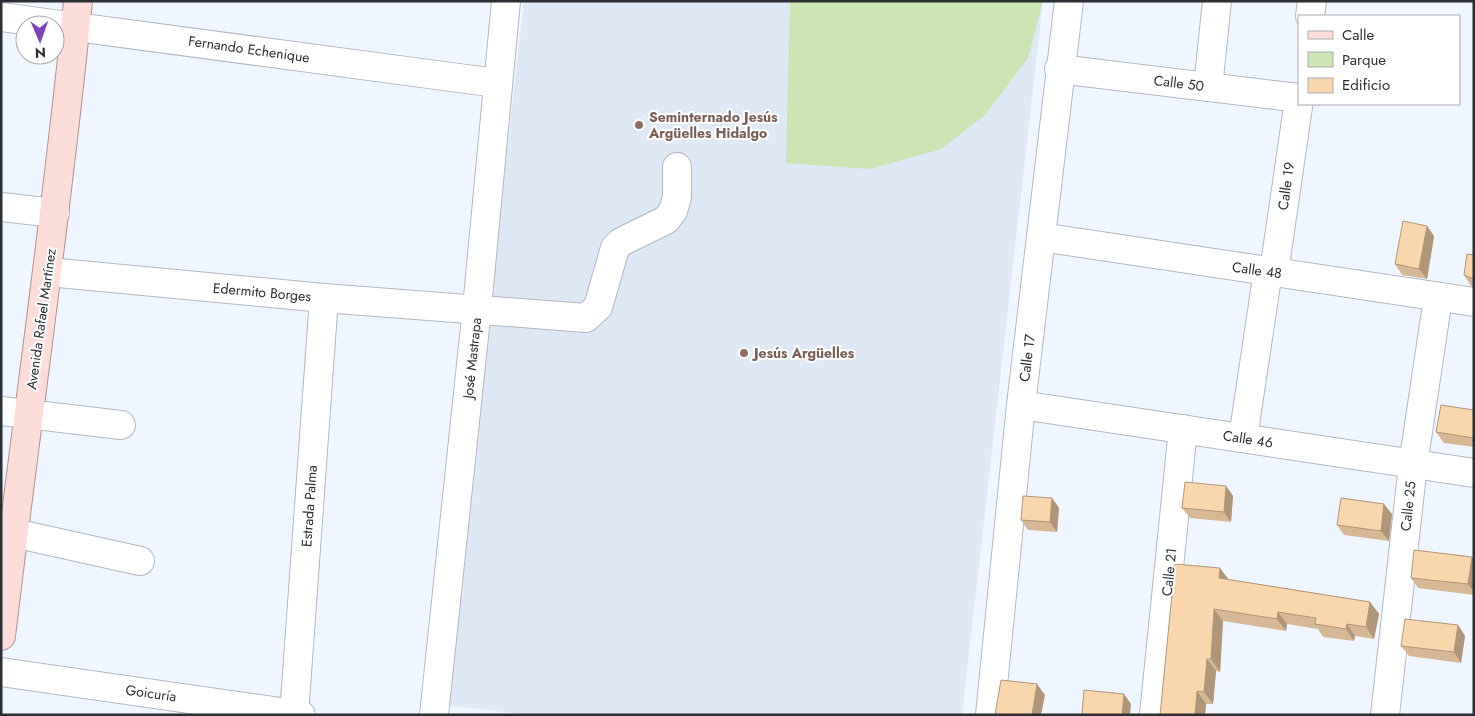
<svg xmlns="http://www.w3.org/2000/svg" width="1475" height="716" font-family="Jost,sans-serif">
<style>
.built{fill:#dfe8f5}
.green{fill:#cde4b3}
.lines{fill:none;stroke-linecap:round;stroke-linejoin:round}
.minor-casing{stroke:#b1b8c2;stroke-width:30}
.major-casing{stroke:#b29190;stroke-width:30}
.minor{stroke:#fff;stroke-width:28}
.major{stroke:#fdddda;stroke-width:28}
.wall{fill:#d7b894}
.shaded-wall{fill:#af9678}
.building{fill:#fad6ac;stroke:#af9678}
.education-dot{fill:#8d6e63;stroke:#fff;stroke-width:2}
.labels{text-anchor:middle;stroke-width:4;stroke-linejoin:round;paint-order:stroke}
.street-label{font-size:14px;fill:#2b2e32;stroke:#fff}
.education-label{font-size:14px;font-weight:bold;fill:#785e54;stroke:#fff;text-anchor:start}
</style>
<rect width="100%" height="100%" fill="#f0f6ff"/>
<!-- built -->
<polygon class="built" points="524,1 1043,1 962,715 530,715 445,705"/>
<!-- green -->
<polygon class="green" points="790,1 1043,1 1028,58 985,115 941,149 870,169 786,163"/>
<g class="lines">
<defs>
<g id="minor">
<polyline points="1310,16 1312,1"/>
<polyline points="1,17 496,83"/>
<polyline points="1059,69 1299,98"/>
<polyline points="1208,87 1217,1"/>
<polyline points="1,207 55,213"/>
<polyline points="1041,237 1474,302"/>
<polyline points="48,272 324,298 586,318 598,307 615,248 621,242 666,220 673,211 677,197 677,167"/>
<polyline points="1274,272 1299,100"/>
<polyline points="1021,405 1474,473"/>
<polyline points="1,411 121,425"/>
<polyline points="1243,438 1268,271"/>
<polyline points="14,533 140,561"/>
<polyline points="1,672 301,715"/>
<polyline points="294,715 324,298"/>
<polyline points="434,715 477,308 506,1"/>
<polyline points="990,715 1021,405 1069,1"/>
<polyline points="1154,715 1183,429"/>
<polyline points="1385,715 1413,465 1438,298"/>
</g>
<path id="major" d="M1,636c25,-211 56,-422 77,-635"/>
</defs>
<!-- minor casing -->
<use href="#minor" class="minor-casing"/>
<!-- major casing -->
<use href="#major" class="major-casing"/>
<!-- minor -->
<use href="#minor" class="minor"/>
<!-- major -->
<use href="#major" class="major"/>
</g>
<!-- wall -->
<g class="wall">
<polygon points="1434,236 1427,279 1402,275 1395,264"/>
<polygon points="1474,255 1474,287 1471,286 1464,275"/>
<polygon points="1474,410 1474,447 1444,443 1436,432"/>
<polygon points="1226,486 1233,496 1231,522 1190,518 1182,508"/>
<polygon points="1052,498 1059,508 1057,532 1028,530 1021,520"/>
<polygon points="1392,514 1389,541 1344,535 1337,525"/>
<polygon points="1472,557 1474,560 1474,595 1418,588 1411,578"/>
<polygon points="1228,579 1370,602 1379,614 1374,639 1355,636 1354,641 1323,637 1318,629 1287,624 1286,631 1223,621 1220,672 1216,671 1213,704 1206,704 1205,715 1160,715"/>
<polygon points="1458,625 1465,636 1461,663 1409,656 1401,646"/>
</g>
<!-- shaded-wall -->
<g class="shaded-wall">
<polygon points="1427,226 1434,236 1427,279 1419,269"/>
<polygon points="1226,486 1233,496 1231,522 1224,512"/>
<polygon points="1052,498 1059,508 1057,532 1050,522"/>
<polygon points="1384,504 1392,514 1389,541 1381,531"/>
<polygon points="1472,557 1474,560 1474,592 1468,584"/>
<polygon points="1220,568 1229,580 1219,578"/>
<polygon points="1370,602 1379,614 1374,639 1366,627"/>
<polygon points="1214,609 1223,621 1220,672 1211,659"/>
<polygon points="1278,612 1287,624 1286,631 1277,619"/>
<polygon points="1347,624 1355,636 1354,641 1346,629"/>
<polygon points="1458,625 1465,636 1461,663 1454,652"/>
<polygon points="1207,659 1216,671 1213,704 1204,692"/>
<polygon points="1037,684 1045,695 1041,715 1032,715"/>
<polygon points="1197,691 1206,704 1205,715 1195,715"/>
<polygon points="1124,694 1131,704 1130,715 1122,715"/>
</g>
<!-- building -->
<g class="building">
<polygon points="1403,221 1427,226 1419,269 1395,264"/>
<polygon points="1467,254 1474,255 1474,279 1464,275"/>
<polygon points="1441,405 1474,410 1474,438 1436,432"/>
<polygon points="1185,482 1226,486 1224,512 1182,508"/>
<polygon points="1023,496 1052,498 1050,522 1021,520"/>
<polygon points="1341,498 1384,504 1381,531 1337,525"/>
<polygon points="1414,550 1472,557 1468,584 1411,578"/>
<polygon points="1175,564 1220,568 1219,578 1370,602 1366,627 1347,624 1346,629 1315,624 1316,618 1278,612 1277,619 1214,609 1211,659 1207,659 1204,692 1197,691 1195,715 1160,715"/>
<polygon points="1405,619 1458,625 1454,652 1401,646"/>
<polygon points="1001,680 1037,684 1032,715 995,715"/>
<polygon points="1084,690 1124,694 1122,715 1093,715 1082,714"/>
</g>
<!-- markers -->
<g class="education-dot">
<circle cx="639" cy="125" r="5"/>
<circle cx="744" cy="353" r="5"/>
</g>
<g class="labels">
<!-- street labels -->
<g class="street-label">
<text transform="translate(249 49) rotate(8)" y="5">Fernando Echenique</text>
<text transform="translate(1179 83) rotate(7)" y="5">Calle 50</text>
<text transform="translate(1286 186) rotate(-82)" y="5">Calle 19</text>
<text transform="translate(1257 270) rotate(8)" y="5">Calle 48</text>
<text transform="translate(262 292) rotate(5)" y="5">Edermito Borges</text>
<text transform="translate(41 319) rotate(-82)" y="5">Avenida Rafael Martínez</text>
<text transform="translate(472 358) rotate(-84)" y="5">José Mastrapa</text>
<text transform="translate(1027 358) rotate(-83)" y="5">Calle 17</text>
<text transform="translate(1248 439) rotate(9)" y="5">Calle 46</text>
<text transform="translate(309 506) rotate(-86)" y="5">Estrada Palma</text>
<text transform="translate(1408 506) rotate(-84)" y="5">Calle 25</text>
<text transform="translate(1169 572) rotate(-84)" y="5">Calle 21</text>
<text transform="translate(151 693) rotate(8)" y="5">Goicuría</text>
</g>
<!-- education labels -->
<g class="education-label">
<text x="649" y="122">Seminternado Jesús<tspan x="649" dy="16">Argüelles Hidalgo</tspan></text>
<text x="754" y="358">Jesús Argüelles</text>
</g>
</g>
<!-- border -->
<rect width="1475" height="716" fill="none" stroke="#2b2e32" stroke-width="5"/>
<!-- legend -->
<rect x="1298" y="15" width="162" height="90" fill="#ffffff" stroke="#aaabad"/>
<rect x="1308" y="31" width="25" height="8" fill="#fdddda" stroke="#aaabad"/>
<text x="1342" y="40" font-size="15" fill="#2b2e32">Calle</text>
<rect x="1308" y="52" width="25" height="15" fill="#cde4b3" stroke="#aaabad"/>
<text x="1342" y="65" font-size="15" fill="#2b2e32">Parque</text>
<rect x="1308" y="78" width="25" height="15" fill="#fad6ac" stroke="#aaabad"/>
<text x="1342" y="90" font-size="15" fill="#2b2e32">Edificio</text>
<!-- north arrow -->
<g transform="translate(40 40) rotate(178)"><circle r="24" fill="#ffffff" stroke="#aaabad"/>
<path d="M0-4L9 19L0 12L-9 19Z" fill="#7d43ba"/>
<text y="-8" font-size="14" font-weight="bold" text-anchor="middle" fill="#2b2e32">N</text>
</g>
</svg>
